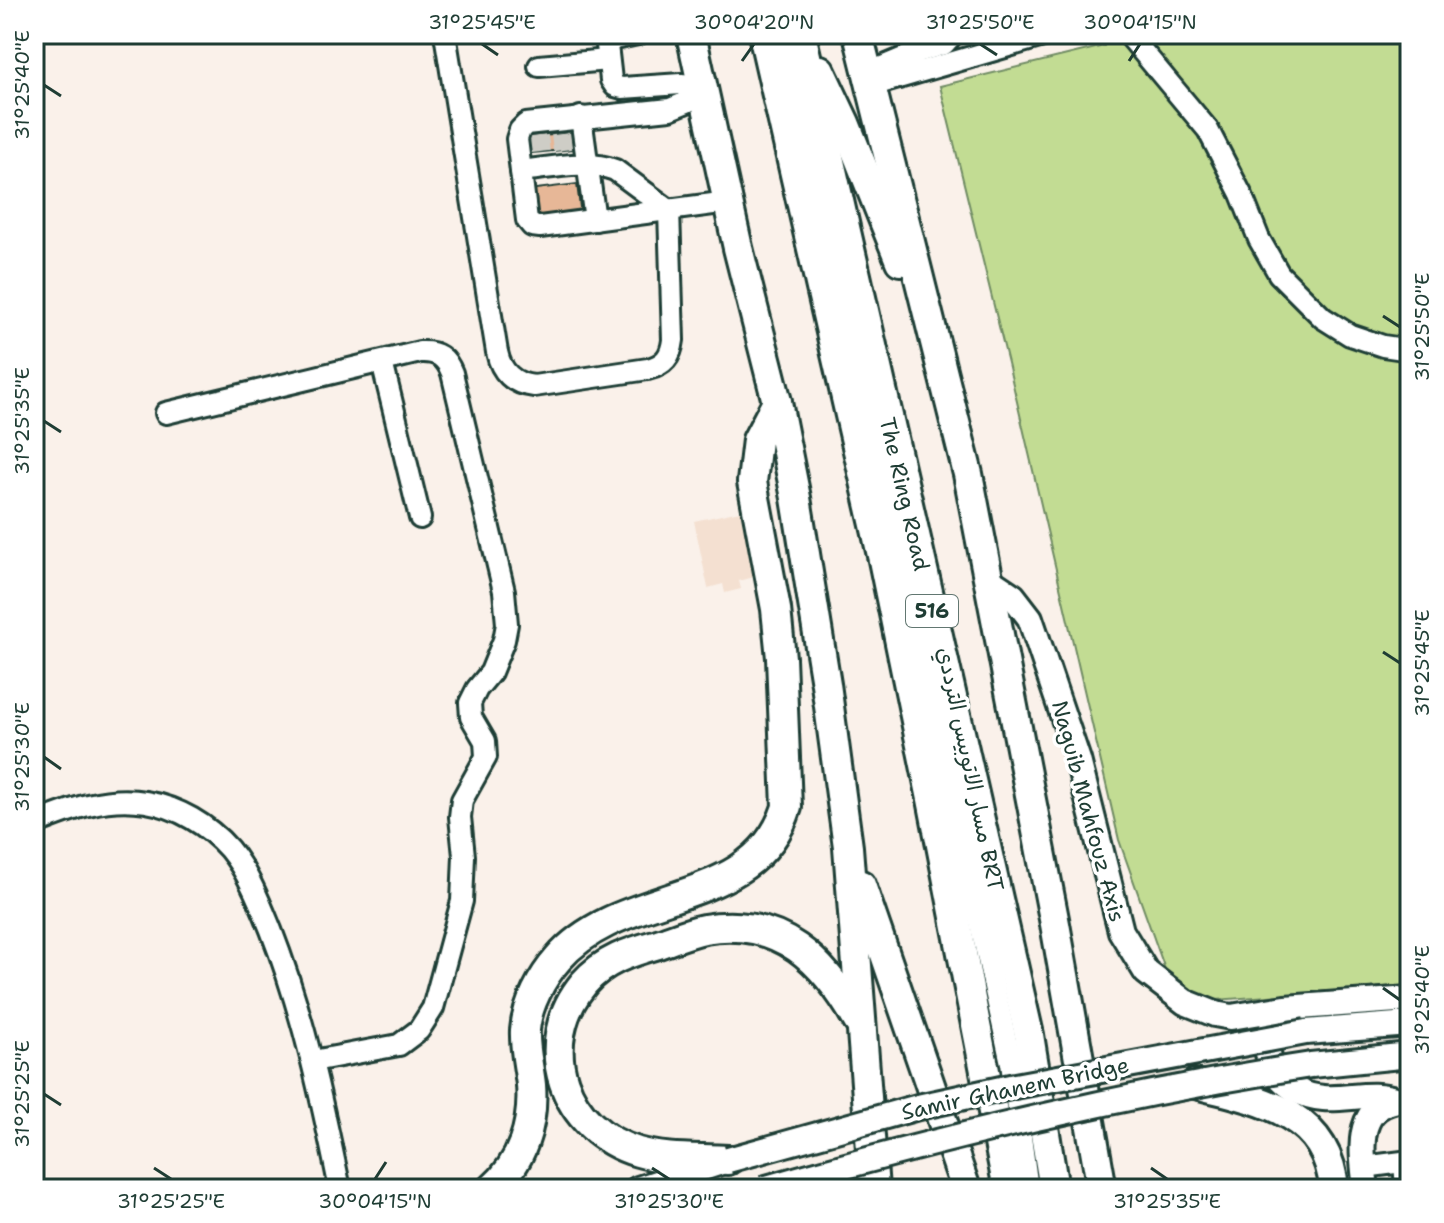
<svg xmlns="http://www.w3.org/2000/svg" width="1444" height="1223" font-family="'Shantell Sans','Playpen Sans Arabic',sans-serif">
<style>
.built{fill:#f4e0d1}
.green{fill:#c2dc93;stroke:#708c64;stroke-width:2}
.building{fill:#e7b797;stroke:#1f3d34;stroke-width:2}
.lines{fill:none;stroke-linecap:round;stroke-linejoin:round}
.minor-tunnel{stroke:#cecdc6;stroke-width:20;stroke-dasharray:20 10;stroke-linecap:butt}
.minor-casing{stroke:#1f3d34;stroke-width:26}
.major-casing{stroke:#1f3d34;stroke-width:30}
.highway-casing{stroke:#1f3d34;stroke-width:34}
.minor{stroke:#fff;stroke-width:20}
.major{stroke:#fff;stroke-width:24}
.highway{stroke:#fff;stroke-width:28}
.major-bridge-casing{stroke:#1f3d34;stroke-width:30;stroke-linecap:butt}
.major-bridge{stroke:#fff;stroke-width:24}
.ticks{fill:none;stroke:#1f3d34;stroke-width:3}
.labels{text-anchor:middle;stroke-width:7;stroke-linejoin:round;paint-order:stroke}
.shield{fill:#fff;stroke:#627771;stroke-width:2}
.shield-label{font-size:20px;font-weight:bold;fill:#1f3d34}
.street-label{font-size:22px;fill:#1f3d34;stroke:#fff}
.neatline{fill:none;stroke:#1f3d34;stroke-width:3}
.ticks-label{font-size:20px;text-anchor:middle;fill:#1f3d34}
</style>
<rect width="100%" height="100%" fill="#faf1ea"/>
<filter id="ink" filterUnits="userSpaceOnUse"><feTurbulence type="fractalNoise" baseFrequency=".0125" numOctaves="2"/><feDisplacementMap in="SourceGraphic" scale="16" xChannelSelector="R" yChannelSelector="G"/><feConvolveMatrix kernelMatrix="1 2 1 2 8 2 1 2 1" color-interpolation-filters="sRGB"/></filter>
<g filter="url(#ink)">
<!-- built -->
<polygon class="built" points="740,511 754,577 739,581 741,589 725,593 723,584 708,588 694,521"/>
<!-- green -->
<polygon class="green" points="1101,34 1410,34 1410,985 1216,1000 1180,990 1166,972 1119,840 1008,363 940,86 1104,46"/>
<!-- building -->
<g class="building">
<polygon points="921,34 936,34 937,37 922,40"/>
<polygon points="971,34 998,34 999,38 974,44"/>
<polygon points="572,133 573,149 523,154 522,138"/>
<polygon points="577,184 581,215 531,222 527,190"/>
</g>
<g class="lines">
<!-- minor-tunnel -->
<g class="minor-tunnel">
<polyline points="561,134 563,150"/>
<polyline points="538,136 540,152"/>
</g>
<defs>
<g id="minor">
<path d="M445,34l52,318c4,20 16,32 37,34l114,-17c16,-4 23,-12 25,-29l-4,-130"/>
<polyline points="638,34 614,39 607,45 611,80 615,86 622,88 681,84 702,86"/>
<polyline points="783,34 1011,1063 1028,1189"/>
<polyline points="1128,34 1208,130 1241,194 1259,239 1279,274 1323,318 1350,335 1383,346 1410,350"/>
<polyline points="539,66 608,60"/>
<polyline points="868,73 918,52 944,44 953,34"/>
<polyline points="871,86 1050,34"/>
<polyline points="703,91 687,102 670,109 526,124 520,130 517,139 527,220 532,226 540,227 728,202"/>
<polyline points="581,117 595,220"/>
<path d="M521,171c30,-3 65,-12 94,-1l54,40"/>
<polyline points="382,362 420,518"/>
<path d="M166,413l254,-61c17,-1 26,5 32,21l52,218 3,33 -3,16 -13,32 -14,17 -7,14 1,14 14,24 1,16 -24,43 -2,17 4,39 -2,45 -29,107 -14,22 -20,15 -86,16"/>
<path d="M34,824c37,-15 72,-29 112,-22 32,5 62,23 83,47 19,23 31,54 42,81 33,85 51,171 69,259"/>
<polyline points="1404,1162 1406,1189"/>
<polyline points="1364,1167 1410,1161"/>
</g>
<g id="major">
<polyline points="989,580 1013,596 1030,618 1078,760 1121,931 1146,972 1185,1002 1215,1014 1231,1017 1285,1008 1410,999"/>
<path d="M1276,1020c-8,13 -11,27 -6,42 5,12 13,20 24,27 37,21 68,-2 104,11"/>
<polyline points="1306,1032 1410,1024"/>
<polyline points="1311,1065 1410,1055"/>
<polyline points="638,1189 718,1163"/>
<path d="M1366,1189c-4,-37 -14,-85 38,-90"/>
</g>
<g id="highway">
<polyline points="691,34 738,248 777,402 796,498 826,684 848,847 874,1189"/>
<polyline points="763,34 883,560 932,799 1008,1189"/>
<polyline points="801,34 1029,1035 1054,1189"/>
<polyline points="858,34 968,474 1055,924 1102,1189"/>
<polyline points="820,70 845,123 900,261"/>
<polyline points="861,885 966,1189"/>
<path d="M1195,1084c62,15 133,27 139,105"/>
<path d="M728,1160c-29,-2 -62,0 -90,-8 -75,-22 -105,-108 -54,-169 20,-23 46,-31 74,-39 15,-5 31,-12 46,-15 77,-13 120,32 154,92"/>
<path d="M492,1189c30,-26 42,-65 39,-104 -2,-18 -7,-37 -6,-55 2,-25 17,-53 33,-71 64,-75 196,-48 229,-152l-6,-149 -5,-49 -24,-127 5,-42 20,-38"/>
</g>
</defs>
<!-- minor casing -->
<use href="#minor" class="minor-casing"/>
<!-- major casing -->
<use href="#major" class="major-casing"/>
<!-- highway casing -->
<use href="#highway" class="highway-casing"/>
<!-- minor -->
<use href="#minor" class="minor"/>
<!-- major -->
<use href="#major" class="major"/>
<!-- highway -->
<use href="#highway" class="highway"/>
<defs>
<g id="major-bridge">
<polyline points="728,1160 918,1107 1015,1086 1306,1032"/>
<path d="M763,1189c183,-52 359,-95 548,-124"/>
</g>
</defs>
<!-- major-bridge casing -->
<use href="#major-bridge" class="major-bridge-casing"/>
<!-- major-bridge -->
<use href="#major-bridge" class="major-bridge"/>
</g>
</g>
<!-- ticks -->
<path class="ticks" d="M482,44l16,11M980,44l17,11M742,61l12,-17M1129,61l11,-17M44,85l17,11M1383,316l17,11M44,421l17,11M1383,652l17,11M44,757l17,12M1383,988l17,12M44,1094l17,11M154,1168l17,11M652,1168l17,11M1151,1168l16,11M375,1179l11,-17"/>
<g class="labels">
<!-- shield labels -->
<rect class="shield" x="906" y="595" width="52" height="32" rx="6"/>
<g class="shield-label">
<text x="932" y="618">516</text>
</g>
<!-- street labels -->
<g class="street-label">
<text transform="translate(905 494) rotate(77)" y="8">The Ring Road</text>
<text transform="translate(971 769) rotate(78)" y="8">مسار الاتوبيس الترددي BRT</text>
<text transform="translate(1089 811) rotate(75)" y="8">Naguib Mahfouz Axis</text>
<text transform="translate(1015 1088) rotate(-12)" y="8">Samir Ghanem Bridge</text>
</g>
</g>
<!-- margin -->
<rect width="1444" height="1223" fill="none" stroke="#fff" stroke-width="88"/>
<rect x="44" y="44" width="1356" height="1135" class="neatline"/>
<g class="ticks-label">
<text x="482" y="29">31°25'45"E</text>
<text x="754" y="29">30°04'20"N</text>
<text x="980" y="29">31°25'50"E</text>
<text x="1140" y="29">30°04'15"N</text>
<text transform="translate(22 85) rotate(-90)" y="7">31°25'40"E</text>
<text transform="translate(1422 327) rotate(-90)" y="7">31°25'50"E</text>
<text transform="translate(22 421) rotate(-90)" y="7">31°25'35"E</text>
<text transform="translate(1422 663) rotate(-90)" y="7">31°25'45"E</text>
<text transform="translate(22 757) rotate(-90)" y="7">31°25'30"E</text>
<text transform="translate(1422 1000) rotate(-90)" y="7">31°25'40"E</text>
<text transform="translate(22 1094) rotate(-90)" y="7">31°25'25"E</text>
<text x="171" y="1208">31°25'25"E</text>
<text x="375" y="1208">30°04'15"N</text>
<text x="669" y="1208">31°25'30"E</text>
<text x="1167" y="1208">31°25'35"E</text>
</g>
</svg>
